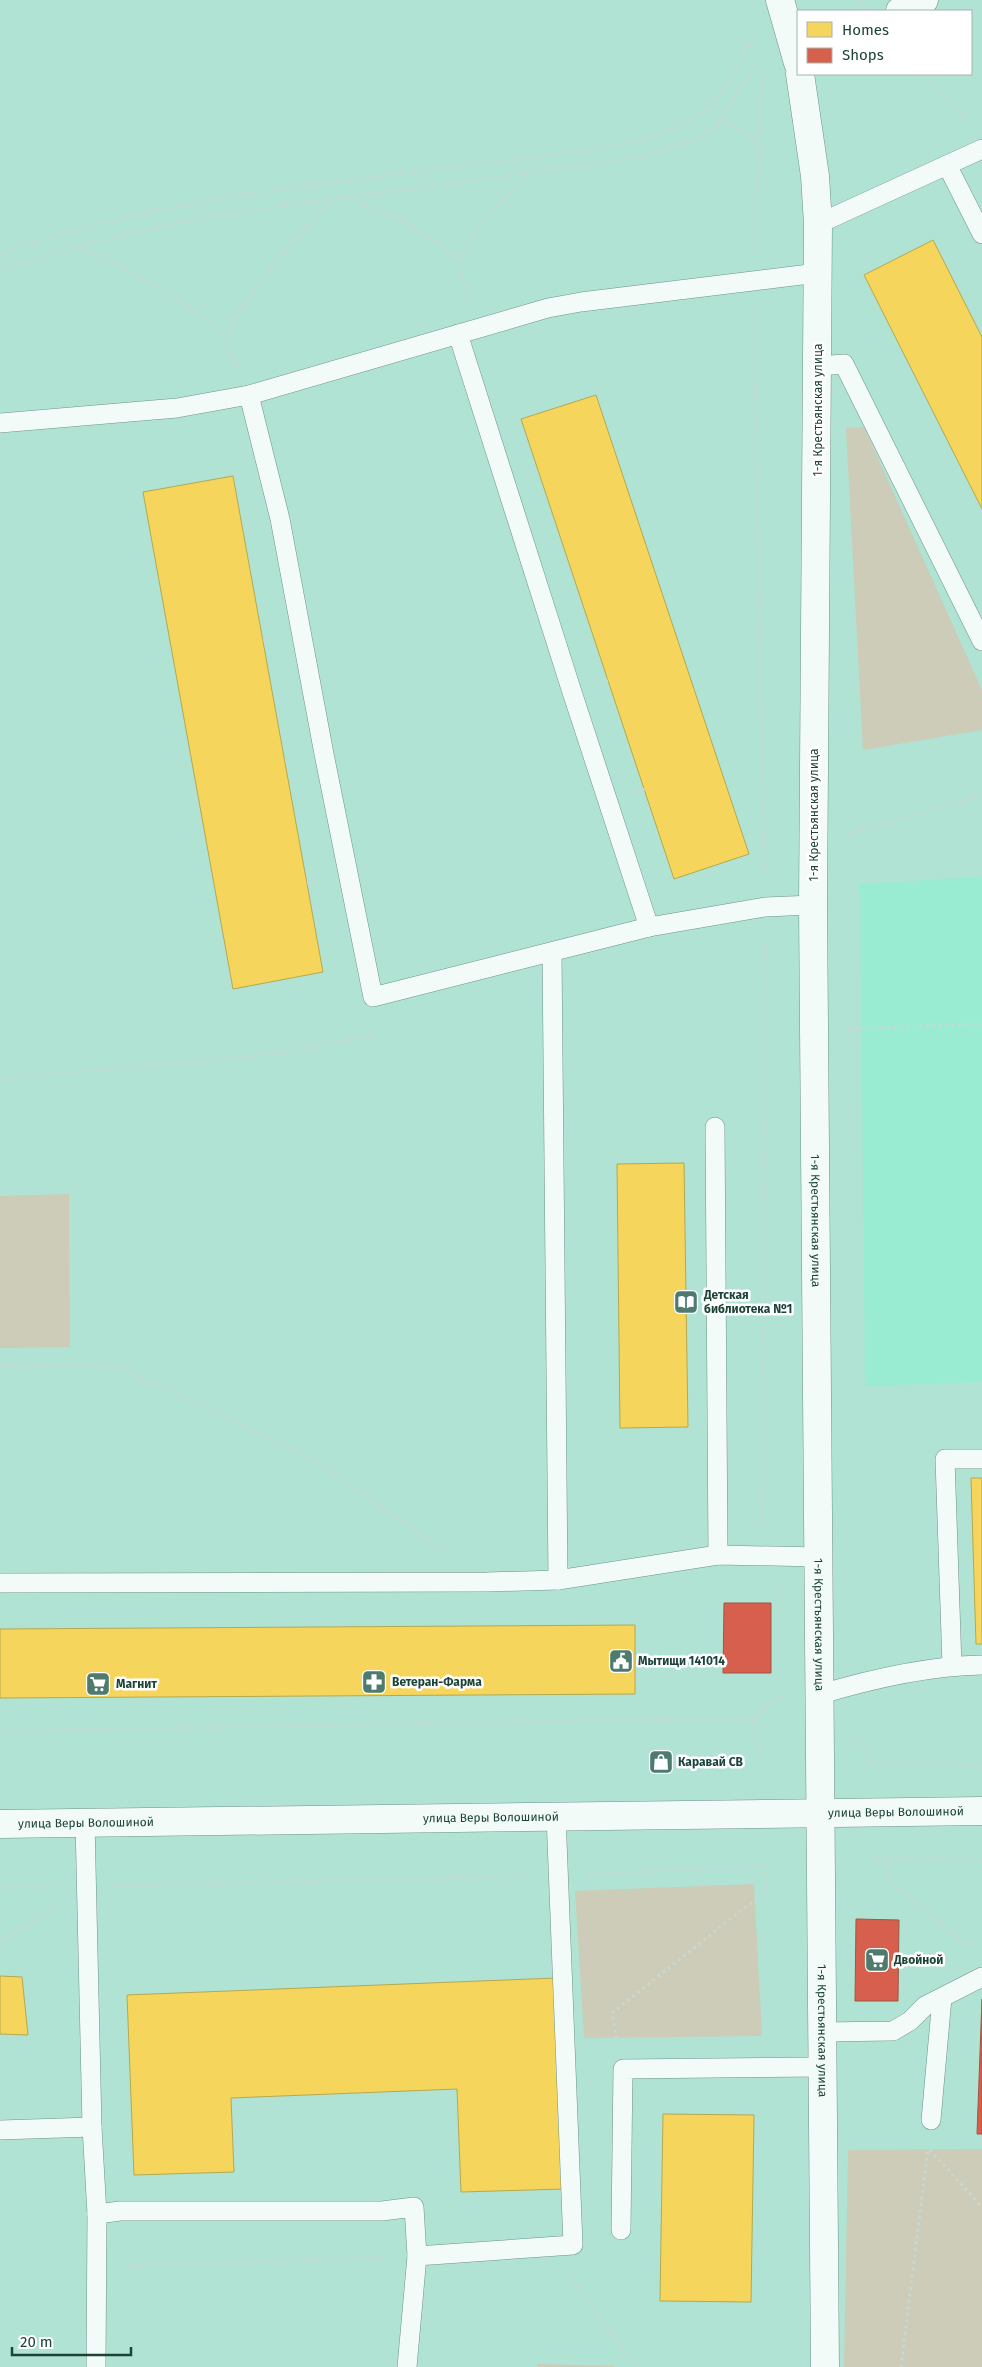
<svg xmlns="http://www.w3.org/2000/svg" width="982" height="2367" font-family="'Fira Sans',sans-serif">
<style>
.built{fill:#99ebd2}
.green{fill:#ccccb8}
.homes{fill:#f6d55c;stroke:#b4a951}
.shops{fill:#d6604d;stroke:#9e5746}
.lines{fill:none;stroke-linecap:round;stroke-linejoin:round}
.service-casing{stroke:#6d9388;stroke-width:20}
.minor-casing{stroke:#6d9388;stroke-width:29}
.tertiary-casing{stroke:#6d9388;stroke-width:29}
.path{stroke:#c8d9d3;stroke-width:3;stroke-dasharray:2.5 4;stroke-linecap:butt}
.service{stroke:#f3fbf8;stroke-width:19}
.minor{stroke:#f3fbf8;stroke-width:28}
.tertiary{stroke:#f3fbf8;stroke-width:28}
.labels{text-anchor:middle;stroke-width:5;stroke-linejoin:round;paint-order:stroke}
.street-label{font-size:12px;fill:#1b4337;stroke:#fff}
.poi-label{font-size:12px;font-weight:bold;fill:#1b4337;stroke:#fff;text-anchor:start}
</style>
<rect width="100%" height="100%" fill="#b0e3d3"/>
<!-- built -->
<polygon class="built" points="982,877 982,1382 865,1386 860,884"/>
<!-- green -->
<g class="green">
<polygon points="864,427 982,690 982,730 863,750 846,428"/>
<polygon points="69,1194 70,1347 0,1348 0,1196"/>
<polygon points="754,1884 762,2036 584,2038 575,1891"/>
<polygon points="982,2149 982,2367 844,2367 848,2150"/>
<polygon points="537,2364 614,2366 615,2367 537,2367"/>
</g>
<!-- homes -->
<g class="homes">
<polygon points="933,240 982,337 982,509 864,275"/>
<polygon points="596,395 749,854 674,879 521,419"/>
<polygon points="233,476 323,972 233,989 143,492"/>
<polygon points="684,1163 688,1427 620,1428 617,1164"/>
<polygon points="971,1478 982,1478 982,1644 976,1644"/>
<polygon points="635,1625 635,1694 0,1698 0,1629"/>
<polygon points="0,1976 22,1977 28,2035 0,2034"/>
<polygon points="556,1978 564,2189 461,2192 457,2089 231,2098 234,2172 134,2175 127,1995"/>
<polygon points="663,2114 754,2115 751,2302 660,2301"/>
</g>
<!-- shops -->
<g class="shops">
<polygon points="724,1603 771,1603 771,1673 723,1673"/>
<polygon points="856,1919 899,1920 898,2001 855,2001"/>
<polygon points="982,1999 982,2134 977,2134"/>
</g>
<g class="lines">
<defs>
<g id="service">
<polyline points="947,165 982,149"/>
<polyline points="818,224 947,165 982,234"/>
<polyline points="458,334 572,692 649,927 765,907 813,905"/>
<polyline points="819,366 844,364 982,641"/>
<polyline points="249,395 280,519 324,754 373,997 649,927"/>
<polyline points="0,423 177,408 249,395 548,308 581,302 818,273"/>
<polyline points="552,953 558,1580"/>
<polyline points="715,1127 718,1555"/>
<polyline points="0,1583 487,1582 558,1580 718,1555 819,1557"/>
<polyline points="952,1666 945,1459 982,1459"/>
<path d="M818,1695c53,-16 108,-29 164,-30"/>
<polyline points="85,1822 92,2127 97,2214 96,2367"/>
<polyline points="822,2032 893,2031 910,2021 925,2006 982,1977"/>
<polyline points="931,2120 942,1998"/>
<polyline points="0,2130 92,2127"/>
<polyline points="97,2214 120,2211 382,2211 414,2207 417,2256"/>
<polyline points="621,2230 623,2069 823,2067"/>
<polyline points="407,2367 417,2256 573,2245 556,1815"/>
</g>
<g id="minor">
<polyline points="780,0 798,63"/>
<polyline points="900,11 924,0"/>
<path id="s1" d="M800,74l15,102 3,48 -5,681 12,1462"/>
</g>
<g id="tertiary">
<path id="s2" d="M0,1824l982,-13"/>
</g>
</defs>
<!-- service casing -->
<use href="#service" class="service-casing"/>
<!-- minor casing -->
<use href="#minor" class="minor-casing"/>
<!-- tertiary casing -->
<use href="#tertiary" class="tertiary-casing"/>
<!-- path -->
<g class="path">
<polyline points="860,0 866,7"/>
<polyline points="925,74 968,122"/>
<polyline points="718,123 735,126 759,146"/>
<path d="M348,198c38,15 85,33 111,66"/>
<path d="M76,248c54,19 108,52 152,89"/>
<polyline points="755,250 762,72"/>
<path d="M0,253c148,-52 297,-66 451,-86 47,-6 95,-11 141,-18 34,-6 68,-11 98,-28 30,-17 47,-54 64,-82"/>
<path d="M0,272c77,-29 158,-46 239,-60l405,-55 59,-21 15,-12 42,-67"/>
<path d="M470,299c-3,-10 -11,-24 -10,-34 0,-27 52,-76 72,-91"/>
<polyline points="754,312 764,878"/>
<path d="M236,367c-3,-9 -8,-20 -8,-30 -1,-23 84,-116 103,-137"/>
<polyline points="243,528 252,526"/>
<polyline points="263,640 272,639"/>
<polyline points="599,683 608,680"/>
<polyline points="285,761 294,759"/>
<polyline points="636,792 645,789"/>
<polyline points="848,834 982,795"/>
<polyline points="307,883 319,880"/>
<polyline points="848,1029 982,1024"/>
<polyline points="0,1079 274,1054 377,1034 376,1027"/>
<polyline points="0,1365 116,1366 316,1460 443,1551"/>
<polyline points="762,1525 765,937"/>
<polyline points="777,1586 783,1598"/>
<polyline points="753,1718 784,1694"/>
<polyline points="0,1731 753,1718 764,1767"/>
<polyline points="856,1738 874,1764 982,1765"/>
<polyline points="876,1859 982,1859"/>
<polyline points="888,1859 889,1882 972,1948"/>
<polyline points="589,1874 766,1866 767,1890 612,2013 617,2041"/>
<polyline points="116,1886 528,1876"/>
<polyline points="0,1887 58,1887"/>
<polyline points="0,1942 56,1906"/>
<polyline points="930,2150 982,2207"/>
<polyline points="128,2266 386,2257"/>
<polyline points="569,2275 636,2367"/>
<polyline points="901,2367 928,2148"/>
</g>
<!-- service -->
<use href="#service" class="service"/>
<!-- minor -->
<use href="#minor" class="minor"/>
<!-- tertiary -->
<use href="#tertiary" class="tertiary"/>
</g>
<!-- icons -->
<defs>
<symbol id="library-square" viewBox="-11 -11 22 22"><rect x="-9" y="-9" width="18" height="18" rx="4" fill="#4f7b6e" stroke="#fff"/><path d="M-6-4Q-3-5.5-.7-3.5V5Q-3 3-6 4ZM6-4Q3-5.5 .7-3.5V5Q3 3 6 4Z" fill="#fff"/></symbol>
<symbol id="civic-square" viewBox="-11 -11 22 22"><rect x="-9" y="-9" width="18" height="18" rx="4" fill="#4f7b6e" stroke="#fff"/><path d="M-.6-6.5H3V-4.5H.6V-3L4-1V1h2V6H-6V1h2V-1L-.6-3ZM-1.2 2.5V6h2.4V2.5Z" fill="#fff"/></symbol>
<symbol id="pharmacy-square" viewBox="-11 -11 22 22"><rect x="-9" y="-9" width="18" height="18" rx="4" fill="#4f7b6e" stroke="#fff"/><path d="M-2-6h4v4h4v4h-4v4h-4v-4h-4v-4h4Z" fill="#fff"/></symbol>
<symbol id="supermarket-square" viewBox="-11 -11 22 22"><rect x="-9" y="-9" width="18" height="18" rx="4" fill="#4f7b6e" stroke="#fff"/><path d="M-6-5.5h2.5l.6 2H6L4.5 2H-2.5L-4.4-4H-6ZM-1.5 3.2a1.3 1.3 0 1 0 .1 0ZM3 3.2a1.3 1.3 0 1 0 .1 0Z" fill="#fff"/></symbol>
<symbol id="shop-square" viewBox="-11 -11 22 22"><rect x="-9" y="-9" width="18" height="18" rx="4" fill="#4f7b6e" stroke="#fff"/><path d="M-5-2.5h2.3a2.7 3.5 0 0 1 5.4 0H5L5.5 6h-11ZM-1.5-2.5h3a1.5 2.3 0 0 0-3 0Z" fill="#fff"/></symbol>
</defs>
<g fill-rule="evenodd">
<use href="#library-square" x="672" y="1288" width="28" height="28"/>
<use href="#civic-square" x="607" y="1647" width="28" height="28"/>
<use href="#pharmacy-square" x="360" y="1668" width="28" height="28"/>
<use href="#supermarket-square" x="84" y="1670" width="28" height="28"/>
<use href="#shop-square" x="647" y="1748" width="28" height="28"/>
<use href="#supermarket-square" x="863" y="1946" width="28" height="28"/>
</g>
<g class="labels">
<!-- street labels -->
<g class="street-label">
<text transform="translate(818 410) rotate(-90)" y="4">1-я Крестьянская улица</text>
<text transform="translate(814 815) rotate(-90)" y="4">1-я Крестьянская улица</text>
<text dy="4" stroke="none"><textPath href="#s1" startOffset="1148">1-я Крестьянская улица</textPath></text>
<text dy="4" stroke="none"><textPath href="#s1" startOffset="1552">1-я Крестьянская улица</textPath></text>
<text dy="4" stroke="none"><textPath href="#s2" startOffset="896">улица Веры Волошиной</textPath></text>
<text dy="4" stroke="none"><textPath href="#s2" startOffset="491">улица Веры Волошиной</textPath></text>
<text dy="4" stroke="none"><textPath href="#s2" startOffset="86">улица Веры Волошиной</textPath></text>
<text dy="4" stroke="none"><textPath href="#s1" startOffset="1958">1-я Крестьянская улица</textPath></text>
</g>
<!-- poi labels -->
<g class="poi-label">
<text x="704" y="1299">Детская<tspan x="704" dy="14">библиотека №1</tspan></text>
<text x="638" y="1665">Мытищи 141014</text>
<text x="392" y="1686">Ветеран-Фарма</text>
<text x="116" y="1688">Магнит</text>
<text x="678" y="1766">Каравай СВ</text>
<text x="894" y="1964">Двойной</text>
</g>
</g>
<!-- legend -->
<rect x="797" y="10" width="175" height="65" fill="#ffffff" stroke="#a4b4af"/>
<rect x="807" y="22" width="25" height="15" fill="#f6d55c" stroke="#a4b4af"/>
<text x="842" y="35" font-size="15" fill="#1b4337">Homes</text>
<rect x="807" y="48" width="25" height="15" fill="#d6604d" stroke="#a4b4af"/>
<text x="842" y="60" font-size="15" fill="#1b4337">Shops</text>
<!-- scale -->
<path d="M12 2347v8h119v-8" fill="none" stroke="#1b4337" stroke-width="2.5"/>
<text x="20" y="2347" font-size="15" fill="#1b4337" stroke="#ffffff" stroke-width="4" paint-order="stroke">20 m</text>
</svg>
